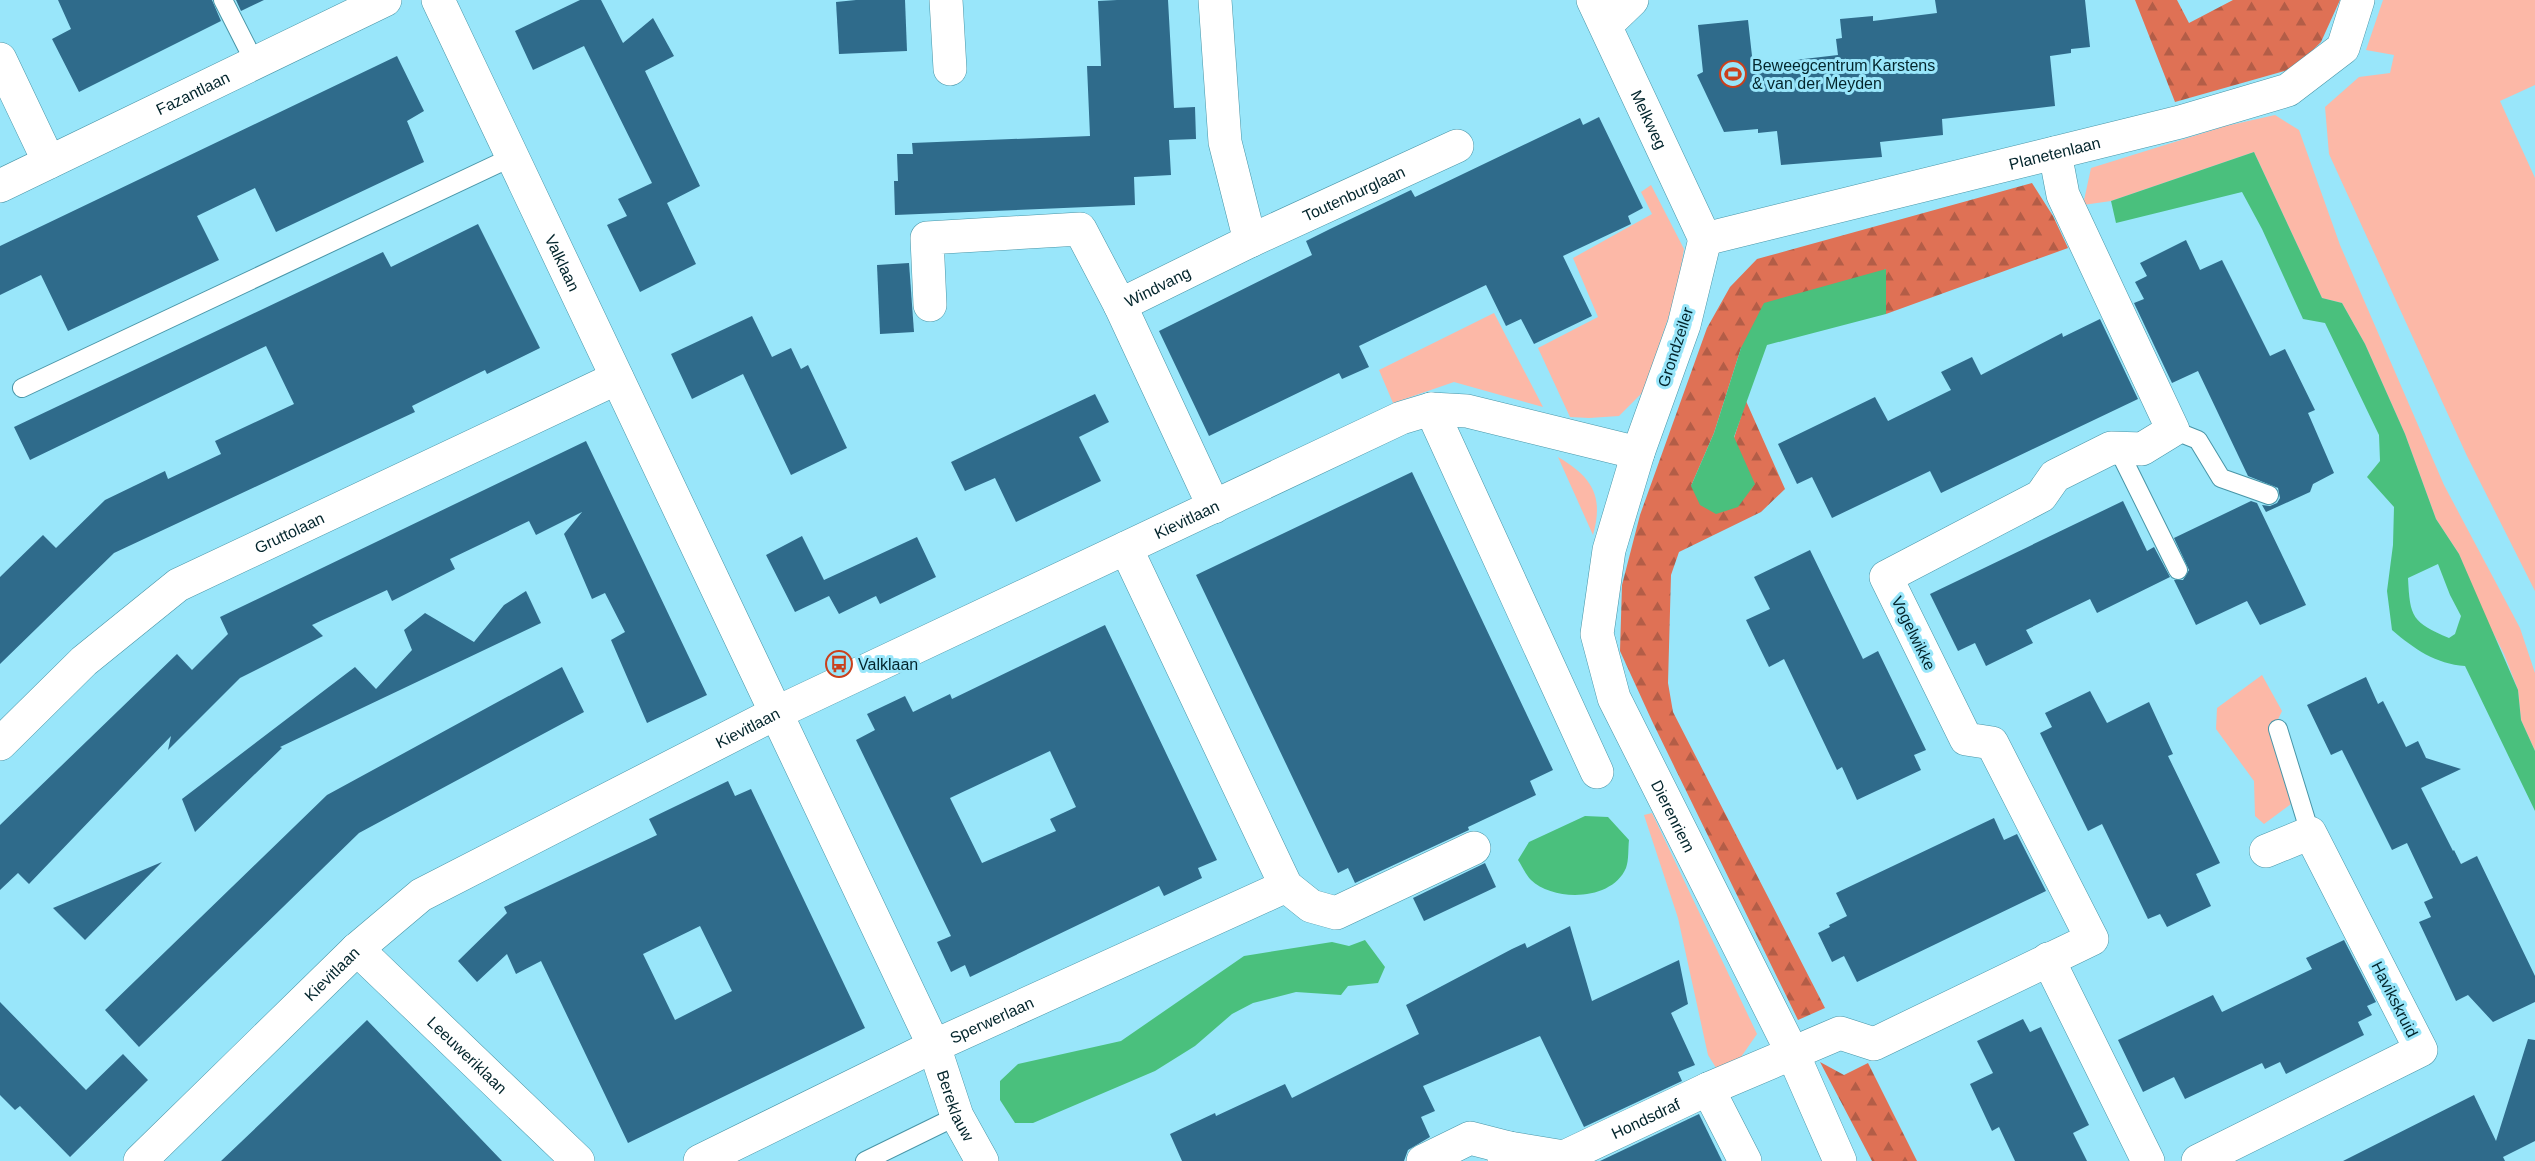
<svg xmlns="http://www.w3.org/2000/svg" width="2535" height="1161" font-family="Helvetica,sans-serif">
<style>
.green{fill:#fcb8a7}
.forest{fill:url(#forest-firs)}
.water{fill:#4ac07d;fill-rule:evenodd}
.building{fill:#2f6b8b;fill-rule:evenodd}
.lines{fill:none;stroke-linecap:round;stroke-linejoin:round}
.service-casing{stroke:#4895a7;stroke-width:20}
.minor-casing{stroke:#4895a7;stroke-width:34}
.service{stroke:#fff;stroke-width:18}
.minor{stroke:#fff;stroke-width:33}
.labels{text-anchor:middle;stroke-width:6;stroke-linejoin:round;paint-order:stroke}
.poi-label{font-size:16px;fill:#03252c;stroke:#99e6fa;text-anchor:start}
.street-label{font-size:16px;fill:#03252c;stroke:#99e6fa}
</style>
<defs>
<pattern id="forest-firs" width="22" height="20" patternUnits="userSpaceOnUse" patternTransform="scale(1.5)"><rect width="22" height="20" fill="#df7155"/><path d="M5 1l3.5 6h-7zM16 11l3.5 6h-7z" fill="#b35d47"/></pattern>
</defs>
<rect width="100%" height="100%" fill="#99e6fa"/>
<!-- green -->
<g class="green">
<polygon points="2383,0 2535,0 2535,85 2500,101 2535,178 2535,591 2467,456 2329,154 2325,107 2359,77 2390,73 2394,55 2366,50"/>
<polygon points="2275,115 2299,130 2340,245 2444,485 2520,628 2535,673 2535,751 2521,720 2518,690 2504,654 2486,619 2459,554 2436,519 2405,434 2365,344 2342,303 2322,298 2254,152 2111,201 2083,205 2091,168 2226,126"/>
<polygon points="1651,185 1684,249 1676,295 1643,392 1619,416 1589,418 1570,417 1538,348 1598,317 1573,258 1652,214 1641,192"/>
<polygon points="1494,313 1543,407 1454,382 1393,403 1379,370"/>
<path d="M1558,457c34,20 46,39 35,78z"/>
<polygon points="2262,675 2282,711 2271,734 2291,804 2264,824 2255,816 2254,781 2216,729 2217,708"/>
<polygon points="1652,813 1757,1034 1741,1057 1718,1071 1708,1055 1678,918 1644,815"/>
</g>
<!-- forest -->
<g class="forest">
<polygon points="2135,0 2177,0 2189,23 2233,0 2340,0 2321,42 2295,68 2175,102"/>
<polygon points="2032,183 2053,216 2068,248 1886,314 1886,269 1741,348 1714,433 1691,486 1734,438 1746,401 1785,489 1761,512 1679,552 1671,575 1668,683 1673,712 1825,1008 1798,1020 1652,721 1620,651 1622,585 1640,515 1707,328 1730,287 1757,259"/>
<polygon points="1820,1062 1844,1075 1868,1063 1917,1161 1872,1161"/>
</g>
<!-- water -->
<g class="water">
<path d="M2254,152l68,146 20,5 23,41 40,90 31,85 23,35 59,136 3,30 14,31v60l-70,-145c-29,-2 -51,-17 -73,-36l-5,-39 6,-46 1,-38 -27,-30 13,-16 -1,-26 -54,-112 -22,-4 -41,-90 -20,-37 -126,31 -5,-22zM2438,564l12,31 11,21 -6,18 -6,4c-37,-16 -39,-20 -41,-60z"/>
<polygon points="1886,269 1886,314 1767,345 1734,437 1755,484 1738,507 1716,514 1700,505 1691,486 1714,433 1741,348 1764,303"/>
<path d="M1585,816l23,1 21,23c-1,8 0,20 -3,28 -14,33 -72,34 -95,12 -5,-5 -9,-14 -13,-20l11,-18z"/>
<polygon points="1365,940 1385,967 1378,983 1348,986 1341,995 1296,992 1253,1003 1232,1014 1195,1046 1155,1071 1033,1123 1015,1123 1000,1100 1000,1081 1018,1064 1121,1041 1244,956 1332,942 1349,946"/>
</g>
<!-- building -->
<g class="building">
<polygon points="58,0 212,0 221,21 79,92 52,39 71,29"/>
<polygon points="236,0 264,0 241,11"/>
<polygon points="580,0 601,0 623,43 653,18 674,56 645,71 700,186 667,203 696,264 640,292 607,225 627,216 618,199 652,183 584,46 533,70 515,31"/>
<polygon points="856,0 905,0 907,51 839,54 836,2"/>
<polygon points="1117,0 1168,0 1174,108 1195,107 1196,139 1169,140 1171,175 1134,177 1135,205 895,215 894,181 898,181 897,154 913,154 912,143 1090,136 1087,66 1101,66 1098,1"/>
<polygon points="1935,0 2085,0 2090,47 2071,49 2071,53 2050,56 2055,106 1942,119 1943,135 1880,142 1882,157 1781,165 1777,131 1758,133 1758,129 1724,132 1697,75 1703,72 1698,25 1748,20 1753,65 1838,55 1836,39 1842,38 1840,19 1873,16 1873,21 1937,13"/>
<polygon points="397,56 424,111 407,121 424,162 276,232 255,188 197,216 219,260 68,331 41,275 0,295 0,246"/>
<polygon points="1599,117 1643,208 1628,216 1631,224 1563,256 1592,316 1534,344 1521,319 1506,326 1486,285 1359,346 1369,367 1342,379 1339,373 1209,436 1159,331 1312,255 1306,241 1330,229 1411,190 1415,197 1580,118 1583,125"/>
<polygon points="478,224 540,348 487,374 485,370 412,406 415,412 114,553 0,664 0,577 43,535 56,548 105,500 165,471 168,479 221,454 215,441 294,404 266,346 30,460 14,427 383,252 391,267"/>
<polygon points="2186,240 2200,270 2222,260 2270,356 2285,349 2315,410 2308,413 2334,473 2313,484 2310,492 2266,512 2262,505 2270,506 2277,503 2280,498 2278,488 2248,476 2198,371 2172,383 2134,303 2144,299 2135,282 2147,276 2140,263"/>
<polygon points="909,263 914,332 880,334 877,265"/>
<polygon points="752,316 772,357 791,348 801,369 808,365 847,448 791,475 743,374 692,399 671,354"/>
<polygon points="2100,319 2138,399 1941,493 1930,471 1832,518 1812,477 1797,484 1778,444 1875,397 1888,421 1951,390 1941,372 1972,357 1981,375 2062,333 2063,337"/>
<polygon points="1095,394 1109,422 1079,437 1101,481 1016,522 995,478 965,491 951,462"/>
<polygon points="586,441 707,695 647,723 611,640 625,632 605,593 592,599 564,534 582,512 536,535 529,521 450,559 455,569 392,601 387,590 312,625 323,636 240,678 168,750 171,736 29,884 18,873 0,890 0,825 177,654 192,670 228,634 220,617"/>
<polygon points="1412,472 1553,770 1530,781 1536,795 1468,827 1469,830 1355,883 1348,868 1338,873 1196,575"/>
<polygon points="2123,501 2147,551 2154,547 2170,577 2097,613 2090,599 2026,630 2033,643 1986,666 1975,643 1958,651 1930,594"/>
<polygon points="2251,501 2257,503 2306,605 2260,625 2247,601 2196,625 2174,580 2183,580 2189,570 2174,538"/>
<polygon points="802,536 824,580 917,537 936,577 880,604 876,596 839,614 829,596 795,612 766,555"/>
<polygon points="1810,550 1863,659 1878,651 1926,750 1914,755 1921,770 1857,800 1842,767 1837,770 1784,659 1769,667 1746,620 1770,609 1754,577"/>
<polygon points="526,591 541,623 280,747 282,748 195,832 182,799 355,667 376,689 412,650 404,630 425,613 474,642 504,605"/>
<path d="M1105,625l112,235 -19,8 4,10 -38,18 -5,-10 -189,91 -5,-12 -14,7 -14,-30 14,-6 -95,-196 19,-10 -8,-16 38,-18 8,16 37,-18 2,5zM1050,751l26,56 -26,12 6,12 -74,32 -32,-65z"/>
<polygon points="562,667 584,712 359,833 139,1047 105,1010 327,795"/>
<polygon points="2366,677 2378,704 2383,701 2406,747 2418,741 2426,758 2461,769 2421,788 2453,851 2454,850 2461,864 2477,856 2535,976 2535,1002 2493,1022 2468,995 2456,1001 2419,922 2431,917 2424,902 2433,898 2407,843 2392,850 2342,750 2331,755 2307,705"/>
<polygon points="2090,691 2107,723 2149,702 2173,754 2168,756 2220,863 2196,874 2211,906 2167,927 2160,914 2148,919 2102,824 2088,831 2040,733 2052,727 2045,713"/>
<path d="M728,781l7,15 16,-7 114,239 -237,115 -87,-182 -25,13 -9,-20 -30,28 -19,-21 49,-48 -3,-6 153,-72 -8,-16zM700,926l32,65 -57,29 -32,-66z"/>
<polygon points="1994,818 2004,840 2017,834 2046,891 1857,982 1844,956 1832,962 1818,933 1830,927 1829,925 1847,916 1836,893"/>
<polygon points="162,862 85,940 53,908"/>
<polygon points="1485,863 1496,887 1424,921 1413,898"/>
<polygon points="1570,926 1592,1001 1679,960 1688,1004 1671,1013 1695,1065 1678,1072 1682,1081 1584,1127 1540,1036 1423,1086 1435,1111 1421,1117 1430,1137 1408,1150 1404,1161 1182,1161 1170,1134 1215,1113 1216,1116 1285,1084 1292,1098 1419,1034 1406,1005 1512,949 1525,943 1527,948"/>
<polygon points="2344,940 2376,1002 2367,1006 2372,1015 2358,1022 2364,1035 2286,1074 2280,1062 2265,1069 2262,1063 2185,1099 2174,1077 2143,1092 2118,1040 2213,995 2222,1012 2312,969 2306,958"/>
<polygon points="0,1002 86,1090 123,1054 148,1080 70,1157 20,1106 15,1110 0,1095"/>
<polygon points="2023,1019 2030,1032 2041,1027 2089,1125 2073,1133 2087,1161 2015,1161 1999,1127 1992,1131 1970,1084 1993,1073 1977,1041"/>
<polygon points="367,1020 502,1161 221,1161 264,1120"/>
<polygon points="2528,1039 2535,1040 2535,1141 2503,1157 2505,1161 2343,1161 2474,1095 2496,1141"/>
<polygon points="1699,1114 1722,1161 1600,1161"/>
</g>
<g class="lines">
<defs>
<g id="service">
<polyline points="223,0 255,63"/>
<polyline points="22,388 512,157"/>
<polyline points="2173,430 2198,440 2221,478 2269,495"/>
<polyline points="2118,449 2178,570"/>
<polyline points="2278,729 2310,833"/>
<polyline points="865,1161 957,1116"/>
</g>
<g id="minor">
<path id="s1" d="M438,0l496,1046 23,70 25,45"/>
<polyline points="946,0 950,69"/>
<path id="s2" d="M1593,0l112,239"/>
<polyline points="1606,25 1632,0"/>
<polyline points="0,59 49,162"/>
<path id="s3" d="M0,186l385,-186"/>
<path id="s4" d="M1705,239l-21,86 -46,128 -29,97 -12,84 17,64 179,356 47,107"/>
<path id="s5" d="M1705,239l475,-117 108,-32 55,-42 15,-48"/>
<path id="s6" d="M1250,241l207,-95"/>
<path id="s7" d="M930,305l-3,-67 153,-9 40,76 130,-64 -25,-99 -10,-142"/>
<polyline points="1120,305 1214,507"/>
<polyline points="1431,409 1597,772"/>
<polyline points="1126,548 1286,886 1311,906 1336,913 1474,848"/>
<path id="s8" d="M0,744l84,-83 94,-76 439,-207"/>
<path id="s9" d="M357,949l221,212"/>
<polyline points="2048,959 2148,1161"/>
<polyline points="1708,1089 1745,1161"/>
<path id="s10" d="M140,1161l217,-212 64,-54 355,-182 625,-295 30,-9 36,2 171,42"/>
<path id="s11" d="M700,1161l234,-115 352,-160"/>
<polyline points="1423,1161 1470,1138 1509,1148"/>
<path id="s12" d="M1504,1161l5,-13 55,9 144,-68 132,-56 34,11 218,-105 -100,-196 -26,-4 -80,-162 155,-81 14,-20 56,-28 31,1 31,-19 -110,-235 -8,-42"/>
<polyline points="2198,1161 2421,1050 2310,833 2266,851"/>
</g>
</defs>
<!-- service casing -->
<use href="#service" class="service-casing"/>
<!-- minor casing -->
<use href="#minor" class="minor-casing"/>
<!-- service -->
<use href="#service" class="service"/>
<!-- minor -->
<use href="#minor" class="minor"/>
</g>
<!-- icons -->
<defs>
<symbol id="stadium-ring" viewBox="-11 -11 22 22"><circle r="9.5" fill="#99e6fa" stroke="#ca401c" stroke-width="1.5"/><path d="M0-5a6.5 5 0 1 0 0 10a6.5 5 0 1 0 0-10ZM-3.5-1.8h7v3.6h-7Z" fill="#ca401c"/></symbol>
<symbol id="bus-ring" viewBox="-11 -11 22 22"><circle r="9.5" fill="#99e6fa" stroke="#ca401c" stroke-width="1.5"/><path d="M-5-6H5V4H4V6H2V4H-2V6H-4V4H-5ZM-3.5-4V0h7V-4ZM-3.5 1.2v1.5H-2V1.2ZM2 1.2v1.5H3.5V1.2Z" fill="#ca401c"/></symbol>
</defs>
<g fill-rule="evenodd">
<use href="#stadium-ring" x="1718" y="59" width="30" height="30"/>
<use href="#bus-ring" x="824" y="649" width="30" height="30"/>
</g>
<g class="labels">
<!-- poi labels -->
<g class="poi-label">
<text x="1752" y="71">Beweegcentrum Karstens<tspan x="1752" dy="18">&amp; van der Meyden</tspan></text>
<text x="858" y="670">Valklaan</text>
</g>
<!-- street labels -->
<g class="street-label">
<text dy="6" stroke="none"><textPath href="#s3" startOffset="214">Fazantlaan</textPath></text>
<text dy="6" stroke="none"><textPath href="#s2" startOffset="132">Melkweg</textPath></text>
<text dy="6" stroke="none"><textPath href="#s5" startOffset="360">Planetenlaan</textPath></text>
<text dy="6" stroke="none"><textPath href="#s6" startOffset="114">Toutenburglaan</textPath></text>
<text dy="6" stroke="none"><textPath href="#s1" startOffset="291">Valklaan</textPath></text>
<text dy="6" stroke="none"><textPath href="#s7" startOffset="348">Windvang</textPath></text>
<text transform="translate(1675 347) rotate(-72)" y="6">Grondzeiler</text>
<text dy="6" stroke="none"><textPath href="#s10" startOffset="1240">Kievitlaan</textPath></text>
<text dy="6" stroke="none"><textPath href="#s8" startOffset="362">Gruttolaan</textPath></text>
<text transform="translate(1914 633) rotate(64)" y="6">Vogelwikke</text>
<text dy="6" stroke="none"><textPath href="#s10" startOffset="754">Kievitlaan</textPath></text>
<text dy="6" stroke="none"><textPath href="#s4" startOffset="609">Dierenriem</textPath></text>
<text dy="6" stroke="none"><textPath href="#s10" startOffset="268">Kievitlaan</textPath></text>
<text transform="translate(2395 999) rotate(63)" y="6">Havikskruid</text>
<text dy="6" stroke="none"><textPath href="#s11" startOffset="324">Sperwerlaan</textPath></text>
<text dy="6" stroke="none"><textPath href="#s9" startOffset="153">Leeuweriklaan</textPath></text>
<text dy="6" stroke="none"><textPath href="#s1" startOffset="1221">Bereklauw</textPath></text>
<text dy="6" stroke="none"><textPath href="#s12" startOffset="160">Hondsdraf</textPath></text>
</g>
</g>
</svg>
